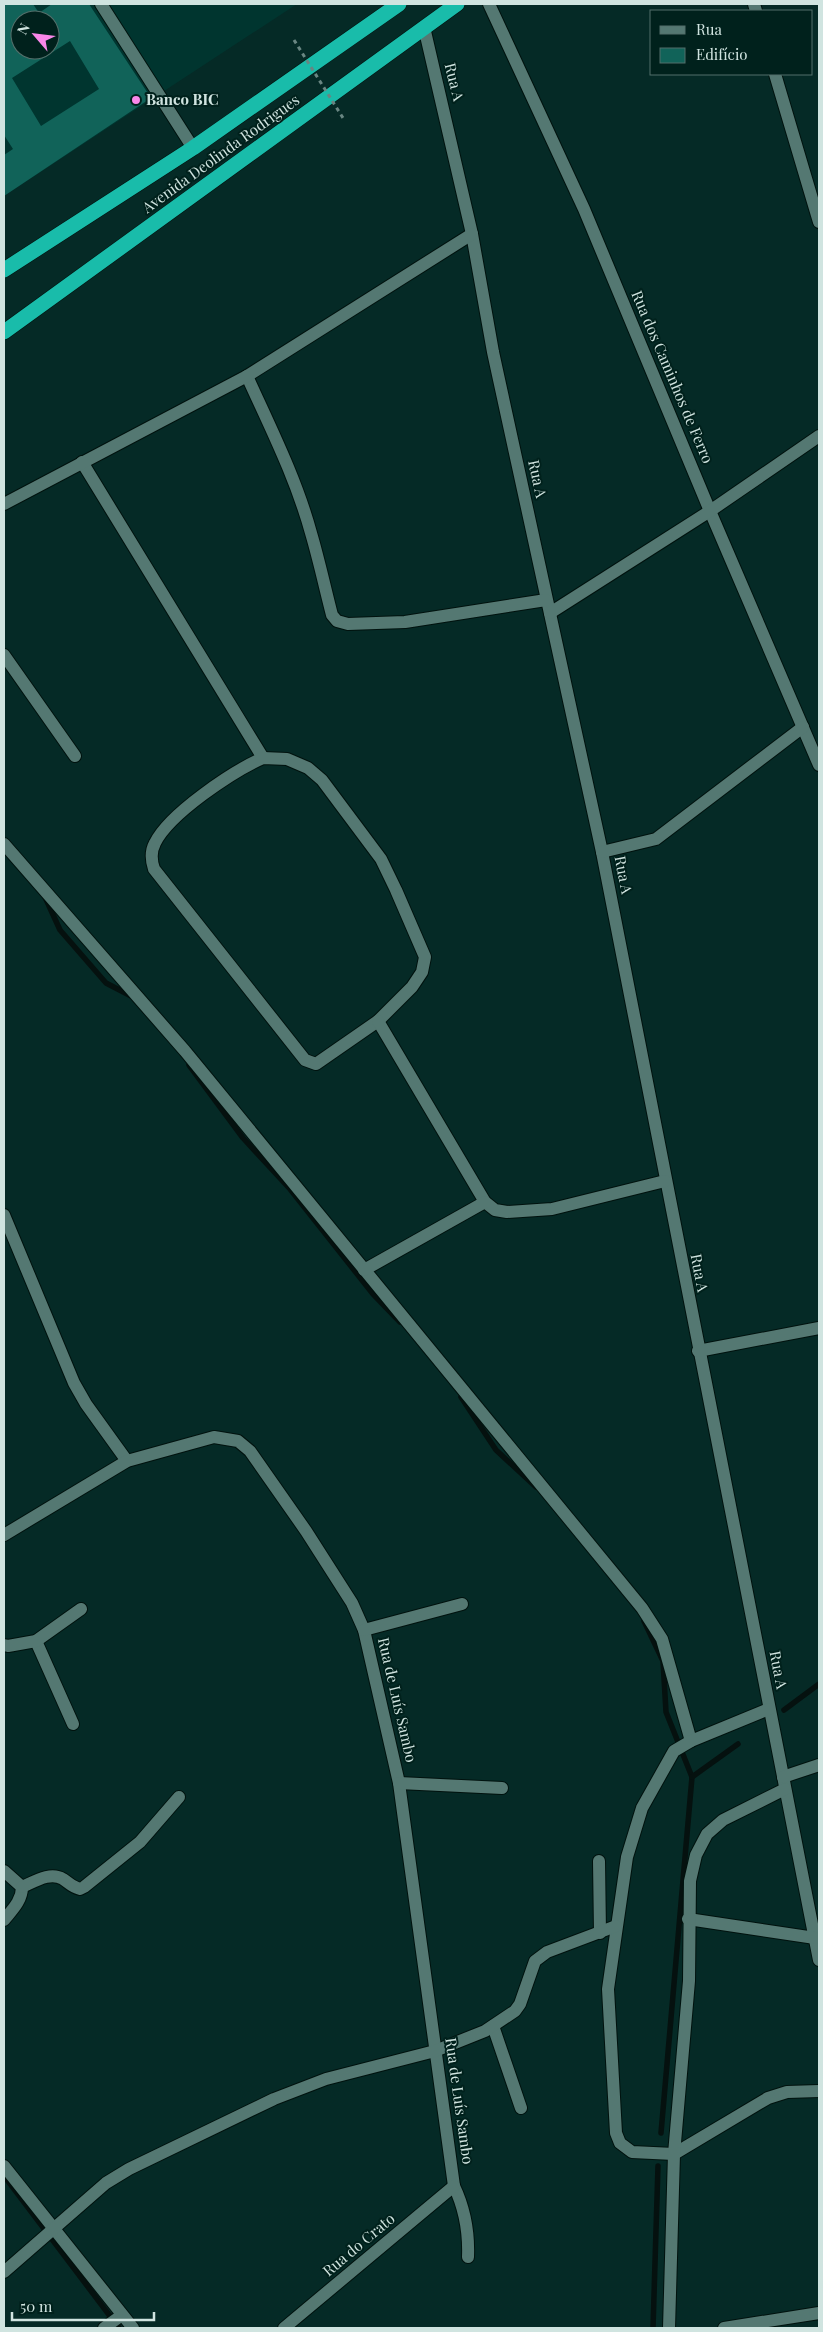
<svg xmlns="http://www.w3.org/2000/svg" width="823" height="2332" font-family="'Playfair Display',serif">
<style>
.built{fill:#00352f;fill-rule:evenodd}
.lines{fill:none;stroke-linecap:round;stroke-linejoin:round}
.stream{stroke:#05110f;stroke-width:5.5}
.building{fill:#116359;fill-rule:evenodd}
.minor-casing{stroke:#00120e;stroke-width:14}
.highway-casing{stroke:#00120e;stroke-width:16}
.minor{stroke:#547872;stroke-width:12}
.highway{stroke:#19bcaa;stroke-width:15}
.path-bridge{stroke:#698682;stroke-width:3;stroke-dasharray:4 4;stroke-linecap:butt}
.poi-dot{fill:#f987e9;stroke:#00211c;stroke-width:2}
.labels{text-anchor:middle;stroke-width:4;stroke-linejoin:round;paint-order:stroke}
.street-label{font-size:15px;fill:#d0e4e0;stroke:#00211c}
.poi-label{font-size:15px;font-weight:bold;fill:#d0e4e0;stroke:#00211c;text-anchor:start}
</style>
<rect width="100%" height="100%" fill="#052a26"/>
<!-- built -->
<path class="built" d="M4,4h293l-293,192zM20,20h30v30h-30z"/>
<g class="lines">
<!-- stream -->
<g class="stream">
<polyline points="45,897 60,930 106,983 133,997"/>
<polyline points="189,1065 243,1138 290,1189 373,1294 400,1322"/>
<polyline points="461,1397 496,1450 536,1487"/>
<polyline points="644,1621 663,1661 666,1712 692,1777 661,2133"/>
<polyline points="784,1710 819,1684"/>
<polyline points="692,1777 738,1744"/>
<polyline points="5,2177 119,2328"/>
<polyline points="653,2328 658,2166"/>
</g>
</g>
<!-- building -->
<path class="building" d="M4,4h29l6,9 13,-9h37l62,94 -147,98v-41l9,-6 -9,-14zM20,20h30v30h-30zM70,41l29,48 -58,37 -29,-48z"/>
<g class="lines">
<defs>
<g id="minor">
<polyline points="101,4 193,148"/>
<polyline points="489,4 584,209 710,511 819,765"/>
<polyline points="754,4 756,11"/>
<polyline points="424,27 472,234 493,352 602,852 819,1960"/>
<polyline points="775,74 819,222"/>
<path d="M247,376c23,51 49,102 64,157 8,27 14,55 21,82l5,6 11,3 57,-2 141,-22"/>
<polyline points="82,462 263,758"/>
<polyline points="4,504 247,376 472,234"/>
<polyline points="550,613 710,511 819,436"/>
<polyline points="4,655 75,756"/>
<path d="M263,758l24,1 21,9 14,12 59,79 15,31 29,67 -3,15 -10,15 -34,34 -62,43 -11,-4 -151,-191c-3,-9 -4,-17 1,-26 14,-29 78,-72 108,-85z"/>
<polyline points="4,844 185,1051 642,1608 662,1639 691,1741"/>
<polyline points="602,852 656,839 803,727"/>
<polyline points="378,1021 485,1202 495,1210 507,1212 552,1209 665,1181"/>
<polyline points="4,1215 74,1383 86,1404 127,1461"/>
<polyline points="364,1270 485,1202"/>
<polyline points="698,1351 819,1328"/>
<path d="M4,1535l123,-74 87,-24 24,4 12,10 56,80 46,72 12,27 35,153 55,403c11,23 15,45 14,71"/>
<polyline points="364,1630 462,1604"/>
<polyline points="36,1641 73,1724"/>
<polyline points="4,1645 8,1646 36,1641 81,1609"/>
<polyline points="769,1709 691,1741 674,1751 642,1808 627,1857 608,1989 616,2133 620,2143 632,2152 674,2154 768,2098 787,2092 819,2091"/>
<polyline points="783,1777 819,1765"/>
<polyline points="399,1783 502,1788"/>
<polyline points="599,1861 600,1933"/>
<path d="M4,1871l18,16c0,14 -10,23 -18,33"/>
<path d="M22,1887c12,-5 28,-16 41,-8 6,4 9,8 17,10l4,-2 56,-45 39,-45"/>
<polyline points="688,1919 815,1938"/>
<polyline points="493,2026 521,2108"/>
<polyline points="4,2166 133,2328"/>
<polyline points="4,2272 106,2183 129,2169 274,2099 326,2079 435,2051 485,2031 515,2011 520,2004 535,1961 547,1952 616,1926"/>
<polyline points="104,2328 122,2315"/>
<polyline points="284,2328 454,2186"/>
<polyline points="669,2328 674,2154 689,1981 690,1881 696,1855 707,1834 723,1820 785,1789"/>
<polyline points="724,2328 819,2313"/>
</g>
<g id="highway">
<polyline points="4,270 193,148 399,4"/>
<polyline points="4,332 457,4"/>
</g>
</defs>
<!-- minor casing -->
<use href="#minor" class="minor-casing"/>
<!-- highway casing -->
<use href="#highway" class="highway-casing"/>
<!-- minor -->
<use href="#minor" class="minor"/>
<!-- highway -->
<use href="#highway" class="highway"/>
<!-- path-bridge -->
<polyline class="path-bridge" points="294,40 343,118"/>
</g>
<!-- markers -->
<circle class="poi-dot" cx="136" cy="100" r="5"/>
<g class="labels">
<!-- street labels -->
<g class="street-label">
<text transform="translate(454 82) rotate(76)" y="5">Rua A</text>
<text transform="translate(221 154) rotate(-36)" y="5">Avenida Deolinda Rodrigues</text>
<text transform="translate(672 377) rotate(67)" y="5">Rua dos Caminhos de Ferro</text>
<text transform="translate(537 479) rotate(78)" y="5">Rua A</text>
<text transform="translate(623 875) rotate(79)" y="5">Rua A</text>
<text transform="translate(699 1273) rotate(79)" y="5">Rua A</text>
<text transform="translate(778 1670) rotate(79)" y="5">Rua A</text>
<text transform="translate(397 1700) rotate(77)" y="5">Rua de Luís Sambo</text>
<text transform="translate(459 2101) rotate(82)" y="5">Rua de Luís Sambo</text>
<text transform="translate(359 2245) rotate(-40)" y="5">Rua do Crato</text>
</g>
<!-- poi labels -->
<g class="poi-label">
<text x="146" y="105">Banco BIC</text>
</g>
</g>
<!-- border -->
<rect width="823" height="2332" fill="none" stroke="#d0e4e0" stroke-width="10"/>
<!-- legend -->
<rect x="650" y="10" width="162" height="65" fill="#00211c" stroke="#536f6a"/>
<rect x="660" y="26" width="25" height="8" fill="#547872" stroke="#536f6a"/>
<text x="696" y="35" font-size="15" fill="#d0e4e0">Rua</text>
<rect x="660" y="48" width="25" height="15" fill="#116359" stroke="#536f6a"/>
<text x="696" y="60" font-size="15" fill="#d0e4e0">Edifício</text>
<!-- north arrow -->
<g transform="translate(35 35) rotate(298)"><circle r="24" fill="#00211c" stroke="#536f6a"/>
<path d="M0-4L9 19L0 12L-9 19Z" fill="#f987e9"/>
<text y="-8" font-size="14" font-weight="bold" text-anchor="middle" fill="#d0e4e0">N</text>
</g>
<!-- scale -->
<path d="M12 2312v8h142v-8" fill="none" stroke="#d0e4e0" stroke-width="2.5"/>
<text x="20" y="2312" font-size="15" fill="#d0e4e0" stroke="#00211c" stroke-width="4" paint-order="stroke">50 m</text>
</svg>
